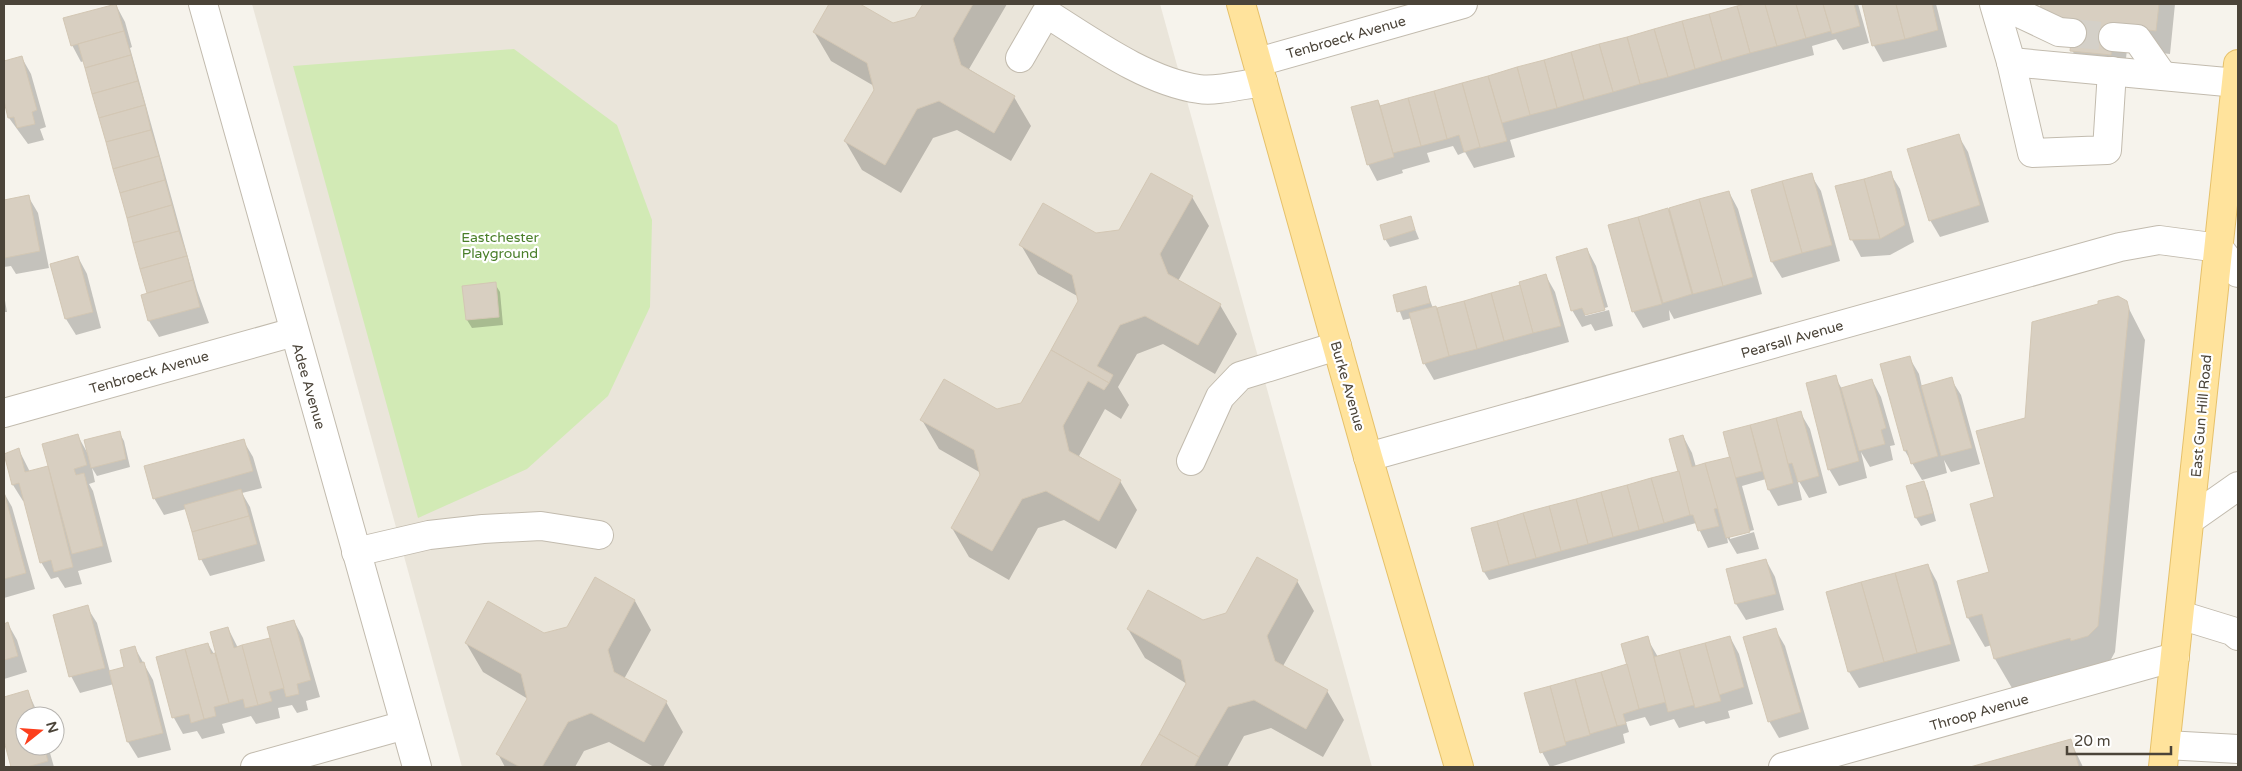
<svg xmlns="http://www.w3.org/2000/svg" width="2242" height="771" font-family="'Varela Round',sans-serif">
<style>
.residential{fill:#eae5da}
.green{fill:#d2eab5}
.shadow{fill:#0003}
.building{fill:#d8cfc1;stroke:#d3c7b4}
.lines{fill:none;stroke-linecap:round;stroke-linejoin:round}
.minor-tunnel{stroke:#d4d0c8;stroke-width:28;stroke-dasharray:28 14;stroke-linecap:butt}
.minor-casing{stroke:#c2bbae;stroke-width:30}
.major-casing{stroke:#e6c16a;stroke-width:30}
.minor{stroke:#fff;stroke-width:28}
.major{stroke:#ffe39c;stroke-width:28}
.labels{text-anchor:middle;stroke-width:4.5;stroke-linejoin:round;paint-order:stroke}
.street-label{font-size:14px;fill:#4b4439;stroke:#fff}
.park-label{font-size:14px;fill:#4a7f2a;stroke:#fff}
</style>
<rect width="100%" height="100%" fill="#f6f3ec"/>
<!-- residential -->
<polygon class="residential" points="252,4 1160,4 1372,767 462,767"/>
<!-- green -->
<polygon class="green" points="514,49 617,125 652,220 650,307 608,396 527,469 418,518 293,66"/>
<!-- shadow -->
<g class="shadow">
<polygon points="830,4 857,4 893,24 916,18 924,4 1007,4 969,69 1014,97 1031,126 1011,161 957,130 933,138 901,193 862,170 845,141 875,90 874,86 831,61 814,32"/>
<polygon points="1750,4 1858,4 1869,43 1843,50 1836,39 1812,46 1814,55 1510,140 1515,157 1474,168 1465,152 1458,155 1453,146 1427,153 1430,162 1402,170 1403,173 1377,181 1368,164 1378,101 1381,107"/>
<polygon points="1864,4 1936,4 1947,47 1883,62 1874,46"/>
<polygon points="2042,4 2175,4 2170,54 2127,49 2124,78 2085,74 2072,50 2072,43 2041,18"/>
<polygon points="116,5 125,22 132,47 130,48 197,290 209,323 159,337 149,321 149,293 84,61 81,62 72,45"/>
<polygon points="22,58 31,74 46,127 40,129 44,140 28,144 9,118 4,97 4,63"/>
<polygon points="1958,135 1968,152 1989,222 1940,237 1930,220"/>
<polygon points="1890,173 1900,189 1914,242 1890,255 1861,257 1852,240"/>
<polygon points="1811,175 1821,191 1840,261 1782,278 1772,262"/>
<polygon points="1729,192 1738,209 1762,294 1674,319 1669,310 1670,320 1643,328 1633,311 1609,226"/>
<polygon points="28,196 38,213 49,268 16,274 11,266 4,267 4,201"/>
<polygon points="1192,197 1209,226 1178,281 1220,305 1237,334 1215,374 1163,344 1137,354 1118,387 1129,405 1121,419 1105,409 1079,456 1120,481 1137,510 1116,549 1064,520 1038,528 1009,580 969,557 952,528 981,476 981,473 939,449 922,420 997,411 1022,404 1080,301 1079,297 1038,274 1021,245 1119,231"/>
<polygon points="1410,217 1419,239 1390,247 1385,239"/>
<polygon points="1587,249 1596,266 1608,307 1585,314 1585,316 1609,310 1613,326 1595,331 1591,324 1582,327 1572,310"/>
<polygon points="78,257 87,274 101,328 76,335 66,319"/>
<polygon points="1546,276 1555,292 1569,342 1434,380 1424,363 1412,318 1403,320 1394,296 1425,288 1433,308 1436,309 1521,286"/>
<polygon points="495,284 500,292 503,325 472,328 467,320 464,287"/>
<polygon points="4,295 7,312 4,312"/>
<polygon points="2124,299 2145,340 2115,652 2109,663 2012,688 1995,659 1992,645 1985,647 1968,618 1958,582 1990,573 1995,498 2026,419"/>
<polygon points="1909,357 1919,374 1922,387 1951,379 1961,395 1980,464 1951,472 1944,460 1947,473 1922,480 1905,451"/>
<polygon points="1835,377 1842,389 1872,380 1881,397 1895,445 1890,446 1893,460 1870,467 1861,452 1867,478 1839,486 1829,469"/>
<polygon points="1800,412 1810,429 1827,493 1809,498 1797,478 1802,500 1778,506 1769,490 1766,479 1742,486 1754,530 1730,536 1730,539 1754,532 1759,549 1737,554 1727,537 1728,543 1708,548 1696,523 1489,580 1484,572 1473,529 1680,472 1683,436 1692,453 1696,467 1731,458 1724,433"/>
<polygon points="119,432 124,441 130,467 97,476 92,468 95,482 89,484 93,491 112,562 78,571 82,584 65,588 58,577 51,579 41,562 25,501 23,501 13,485 5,454 19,450 30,472 49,467 78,436 88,454"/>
<polygon points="243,440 253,457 262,488 242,493 250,507 265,561 210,576 201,559 186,509 164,515 154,498"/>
<polygon points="1924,483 1928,491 1936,521 1921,526 1916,518"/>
<polygon points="4,493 12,507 35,589 4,598"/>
<polygon points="1766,560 1775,577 1784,610 1746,620 1736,604 1727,570"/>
<polygon points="1928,565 1937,582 1960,661 1859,688 1849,672 1828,593"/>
<polygon points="595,579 635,601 651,630 624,679 666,702 683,732 663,767 654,767 609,742 584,751 575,767 505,767 498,754 528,699 483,672 466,643 543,634 568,628"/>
<polygon points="1297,581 1314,611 1283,666 1327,691 1344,720 1323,757 1271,728 1244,736 1227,767 1141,767 1187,684 1145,658 1128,629 1203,622 1227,614"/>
<polygon points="87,607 97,623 110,672 126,668 135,648 153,680 171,750 138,758 128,742 114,684 80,693 71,676"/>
<polygon points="294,621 303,638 320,697 306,701 308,710 297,713 292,705 278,708 280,718 256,724 251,716 222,724 225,733 202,739 197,731 183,734 174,718 158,658 208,644 214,654 217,653 228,628 238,648 271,639"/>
<polygon points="8,624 17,640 27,672 4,679 4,625"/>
<polygon points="1775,629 1785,646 1809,729 1779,738 1769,721"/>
<polygon points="1730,637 1739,654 1753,704 1728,711 1730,718 1706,724 1704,721 1679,728 1674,719 1650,726 1645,717 1626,722 1629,732 1623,734 1625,743 1550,767 1542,752 1525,694 1626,666 1647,638 1658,657"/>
<polygon points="28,692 39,716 25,716 25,746 48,746 54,767 12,767 4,736 4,699"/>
<polygon points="2070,740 2083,767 1975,767"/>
</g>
<!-- building -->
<g class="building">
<polygon points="116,4 124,31 71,46 63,18"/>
<polygon points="829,4 860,4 893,23 915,17 923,4 973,4 953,39 961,65 1015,96 994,133 939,101 917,109 885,165 844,141 874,90 867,63 813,32"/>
<polygon points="1745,4 1765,4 1777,46 1750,53 1737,6"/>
<polygon points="1765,4 1796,4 1806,38 1777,46"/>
<polygon points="1796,4 1823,4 1831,31 1806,38"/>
<polygon points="1823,4 1854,4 1860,26 1832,34"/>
<polygon points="1862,4 1896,4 1905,39 1872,46"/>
<polygon points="1896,4 1932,4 1938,30 1905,39"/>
<polygon points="2041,4 2159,4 2156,31 2114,26 2111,55 2070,51 2072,33 2039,18"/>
<polygon points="1737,6 1750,53 1722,61 1709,14"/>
<polygon points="1709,14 1722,61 1695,69 1682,21"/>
<polygon points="1682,21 1695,69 1668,77 1654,29"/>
<polygon points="1654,29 1668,77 1640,84 1627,37"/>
<polygon points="124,31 131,55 85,68 78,44"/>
<polygon points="1627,37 1640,84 1613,92 1599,44"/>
<polygon points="1599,44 1613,92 1584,100 1571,52"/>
<polygon points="1571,52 1584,100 1557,108 1544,60"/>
<polygon points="131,55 138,81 92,94 85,68"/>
<polygon points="22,56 37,110 32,112 35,124 17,128 14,117 8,118 4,101 4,61"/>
<polygon points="1544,60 1557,108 1530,115 1517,67"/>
<polygon points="1517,67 1530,115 1502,123 1488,76"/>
<polygon points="1488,76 1507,141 1480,148 1462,83"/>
<polygon points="138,81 145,105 99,118 92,94"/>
<polygon points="1462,83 1480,147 1464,152 1459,135 1447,139 1434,91"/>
<polygon points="1434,91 1447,139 1421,146 1408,98"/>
<polygon points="1408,98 1421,146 1393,153 1380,106"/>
<polygon points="1378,100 1394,157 1367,165 1351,107"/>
<polygon points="145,105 151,130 106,142 99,118"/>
<polygon points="151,130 159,156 113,169 106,142"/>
<polygon points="1959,134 1980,205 1929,221 1907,149"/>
<polygon points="159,156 165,180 120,193 113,169"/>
<polygon points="1891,171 1905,225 1880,239 1864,179"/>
<polygon points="1151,173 1193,196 1160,254 1168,274 1221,304 1198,345 1145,316 1120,325 1097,366 1113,375 1109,383 1051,350 1078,301 1072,275 1019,245 1043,203 1096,233 1119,230"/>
<polygon points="1812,173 1832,245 1802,253 1782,181"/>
<polygon points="1864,179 1880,239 1850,240 1835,186"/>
<polygon points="165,180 172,205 127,218 120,193"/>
<polygon points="1782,181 1802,253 1771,262 1751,190"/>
<polygon points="1729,191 1753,277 1723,286 1699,199"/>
<polygon points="29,195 40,251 5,258 4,200"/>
<polygon points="1699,199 1723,286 1693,294 1669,208"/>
<polygon points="172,205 179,231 133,243 127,218"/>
<polygon points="1668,208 1692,294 1663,303 1638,217"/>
<polygon points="1411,216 1415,230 1384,240 1380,225"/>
<polygon points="1638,217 1662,304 1632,312 1608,225"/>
<polygon points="179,231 187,256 140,269 133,243"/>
<polygon points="1587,248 1605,310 1585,315 1582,308 1571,311 1556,257"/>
<polygon points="78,256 93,312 65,319 50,264"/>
<polygon points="187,256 193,280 147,293 140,269"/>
<polygon points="1546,274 1561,326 1533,333 1519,282"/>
<polygon points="193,280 200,307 148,321 141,295"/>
<polygon points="496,282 499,317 466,320 462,286"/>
<polygon points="1520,285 1533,333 1504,341 1491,293"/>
<polygon points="1426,286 1430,303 1397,312 1393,295"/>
<polygon points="1491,293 1504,341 1477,349 1464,301"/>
<polygon points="2118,296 2127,301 2129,309 2098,626 2088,636 2071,641 2070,638 1994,659 1982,614 1967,618 1957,581 1989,572 1970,504 1994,497 1976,431 2025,418 2032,322 2098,304 2098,301"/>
<polygon points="1464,301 1477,349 1449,356 1437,308"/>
<polygon points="1436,306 1449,356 1423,364 1409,313"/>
<polygon points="1051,350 1109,383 1104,390 1088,381 1063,426 1069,451 1121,480 1099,521 1046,491 1022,499 992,551 951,528 980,475 974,450 920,420 944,379 997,409 1021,403"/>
<polygon points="1910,356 1938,456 1911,464 1907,450 1904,451 1880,364"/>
<polygon points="1836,375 1859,461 1828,470 1806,383"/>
<polygon points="1952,377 1972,448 1941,456 1921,386"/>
<polygon points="1872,379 1886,428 1881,430 1885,444 1859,451 1841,388"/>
<polygon points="1801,411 1819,476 1798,482 1792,463 1788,464 1776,418"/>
<polygon points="1776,418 1793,483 1768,490 1750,425"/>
<polygon points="1750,425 1762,471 1735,478 1723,432"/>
<polygon points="120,431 126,459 91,468 84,440"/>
<polygon points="78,434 87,465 74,469 76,475 84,473 103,546 72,554 42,444"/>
<polygon points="1683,435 1692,467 1705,463 1718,508 1714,509 1719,526 1698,531 1693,515 1690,515 1669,439"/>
<polygon points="244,439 253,471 153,499 144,466"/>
<polygon points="19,448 25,472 48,466 73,567 54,572 51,560 40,563 19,483 12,485 4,454"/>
<polygon points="1730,457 1750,532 1726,538 1705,463"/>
<polygon points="1679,471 1690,515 1664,523 1651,478"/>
<polygon points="1651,478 1664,523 1639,530 1627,485"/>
<polygon points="1924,481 1933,513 1915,518 1906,486"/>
<polygon points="1627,485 1639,530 1613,537 1601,492"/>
<polygon points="241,489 249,516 192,532 184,505"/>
<polygon points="4,492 26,573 4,579"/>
<polygon points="1601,492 1613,537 1588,544 1576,499"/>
<polygon points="1576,499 1588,544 1561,551 1549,506"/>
<polygon points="1549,506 1561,551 1536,558 1523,513"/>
<polygon points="1523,513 1536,558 1509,565 1497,521"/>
<polygon points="249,516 257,544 199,560 192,532"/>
<polygon points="1497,521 1509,565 1483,572 1471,528"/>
<polygon points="1257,557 1298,580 1267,636 1275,661 1328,690 1306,729 1254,700 1228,707 1199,757 1159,734 1186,684 1181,660 1127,629 1148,590 1203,620 1226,613"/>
<polygon points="1766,559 1776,594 1735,604 1726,569"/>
<polygon points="1928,564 1951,644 1917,653 1895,573"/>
<polygon points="1895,573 1917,653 1884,662 1861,582"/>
<polygon points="595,577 635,600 608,650 614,672 667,701 644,742 591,713 568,722 542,767 520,767 496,754 527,699 521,674 465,643 488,601 544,633 567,627"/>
<polygon points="1861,582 1884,662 1848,672 1826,592"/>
<polygon points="88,605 105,668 69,677 53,615"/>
<polygon points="294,620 311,680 297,684 299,694 286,697 267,627"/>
<polygon points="8,622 18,656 4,660 4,624"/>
<polygon points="228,627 234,648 242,645 258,705 245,708 243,699 229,703 210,632"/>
<polygon points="1776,628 1801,712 1768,722 1743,637"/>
<polygon points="1648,636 1666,702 1639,709 1621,644"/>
<polygon points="1730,636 1744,687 1719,695 1705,643"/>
<polygon points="270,638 284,688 269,692 272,701 258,705 242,645"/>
<polygon points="208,643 211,654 215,653 229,703 214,707 216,716 204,719 185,649"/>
<polygon points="1705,643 1721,701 1695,708 1679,650"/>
<polygon points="135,646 140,663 144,662 163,733 127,742 109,671 124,667 120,650"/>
<polygon points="185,649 204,719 191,723 189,714 172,718 156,657"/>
<polygon points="1679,650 1694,705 1668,712 1654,657"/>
<polygon points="1627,664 1639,709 1623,714 1626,724 1617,726 1601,672"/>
<polygon points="1601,672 1617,726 1590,734 1575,679"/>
<polygon points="1575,679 1590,735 1565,742 1550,686"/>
<polygon points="1550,686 1566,745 1540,753 1524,693"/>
<polygon points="28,690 36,716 25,716 25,746 44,746 48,761 27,767 11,767 4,741 4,697"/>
<polygon points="1159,734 1199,757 1194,767 1140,767"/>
<polygon points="2071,739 2079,767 1970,767"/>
</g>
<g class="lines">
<!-- minor-tunnel -->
<polyline class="minor-tunnel" points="2072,33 2113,37"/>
<defs>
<g id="minor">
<polyline points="203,4 417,767"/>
<polyline points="1994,4 2011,62 2032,153 2107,150 2112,71"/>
<polyline points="2016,4 2019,13 2059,32 2072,33"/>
<polyline points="2113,37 2137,39 2163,76"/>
<path d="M1020,58l26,-45c45,28 99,68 153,76 17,3 46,-5 64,-7"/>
<polyline points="1258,62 1463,4"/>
<polyline points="2011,62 2237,83"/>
<polyline points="4,413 294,332"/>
<polyline points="1368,457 2120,247 2159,240 2219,248 2238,273"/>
<polyline points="1191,461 1220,397 1240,376 1337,346"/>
<polyline points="2191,519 2238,486"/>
<polyline points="356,552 429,535 483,529 541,526 599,535"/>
<polyline points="2180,615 2232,631 2238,636"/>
<polyline points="2166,745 2238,749"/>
<polyline points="255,767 405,725"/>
<polyline points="1783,767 2175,657"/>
</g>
<g id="major">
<polyline points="1241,4 1368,457 1459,767"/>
<polyline points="2163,767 2238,64"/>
</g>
</defs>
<!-- minor casing -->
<use href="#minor" class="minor-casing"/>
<!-- major casing -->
<use href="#major" class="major-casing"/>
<!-- minor -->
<use href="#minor" class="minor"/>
<!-- major -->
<use href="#major" class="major"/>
</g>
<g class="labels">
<!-- street labels -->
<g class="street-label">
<text transform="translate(1346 37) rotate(-16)" y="5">Tenbroeck Avenue</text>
<text transform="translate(1792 339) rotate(-16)" y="5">Pearsall Avenue</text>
<text transform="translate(149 372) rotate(-16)" y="5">Tenbroeck Avenue</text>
<text transform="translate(309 386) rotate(74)" y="5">Adee Avenue</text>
<text transform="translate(1348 386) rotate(74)" y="5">Burke Avenue</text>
<text transform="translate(2201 416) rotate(-85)" y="5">East Gun Hill Road</text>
<text transform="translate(1979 712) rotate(-16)" y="5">Throop Avenue</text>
</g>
<!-- park labels -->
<g class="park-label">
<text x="500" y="242">Eastchester<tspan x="500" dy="16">Playground</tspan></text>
</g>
</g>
<!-- border -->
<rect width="2242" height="771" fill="none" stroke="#4b4439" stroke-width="10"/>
<!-- north arrow -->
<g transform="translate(40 731) rotate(73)"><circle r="24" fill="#ffffff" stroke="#b7b4b0"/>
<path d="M0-4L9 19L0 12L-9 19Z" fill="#fc3f1d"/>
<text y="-8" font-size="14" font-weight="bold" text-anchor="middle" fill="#4b4439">N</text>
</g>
<!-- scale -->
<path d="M2067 746v8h104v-8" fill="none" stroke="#4b4439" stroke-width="2.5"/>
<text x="2074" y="746" font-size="15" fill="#4b4439" stroke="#ffffff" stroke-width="4" paint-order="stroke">20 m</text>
</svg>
